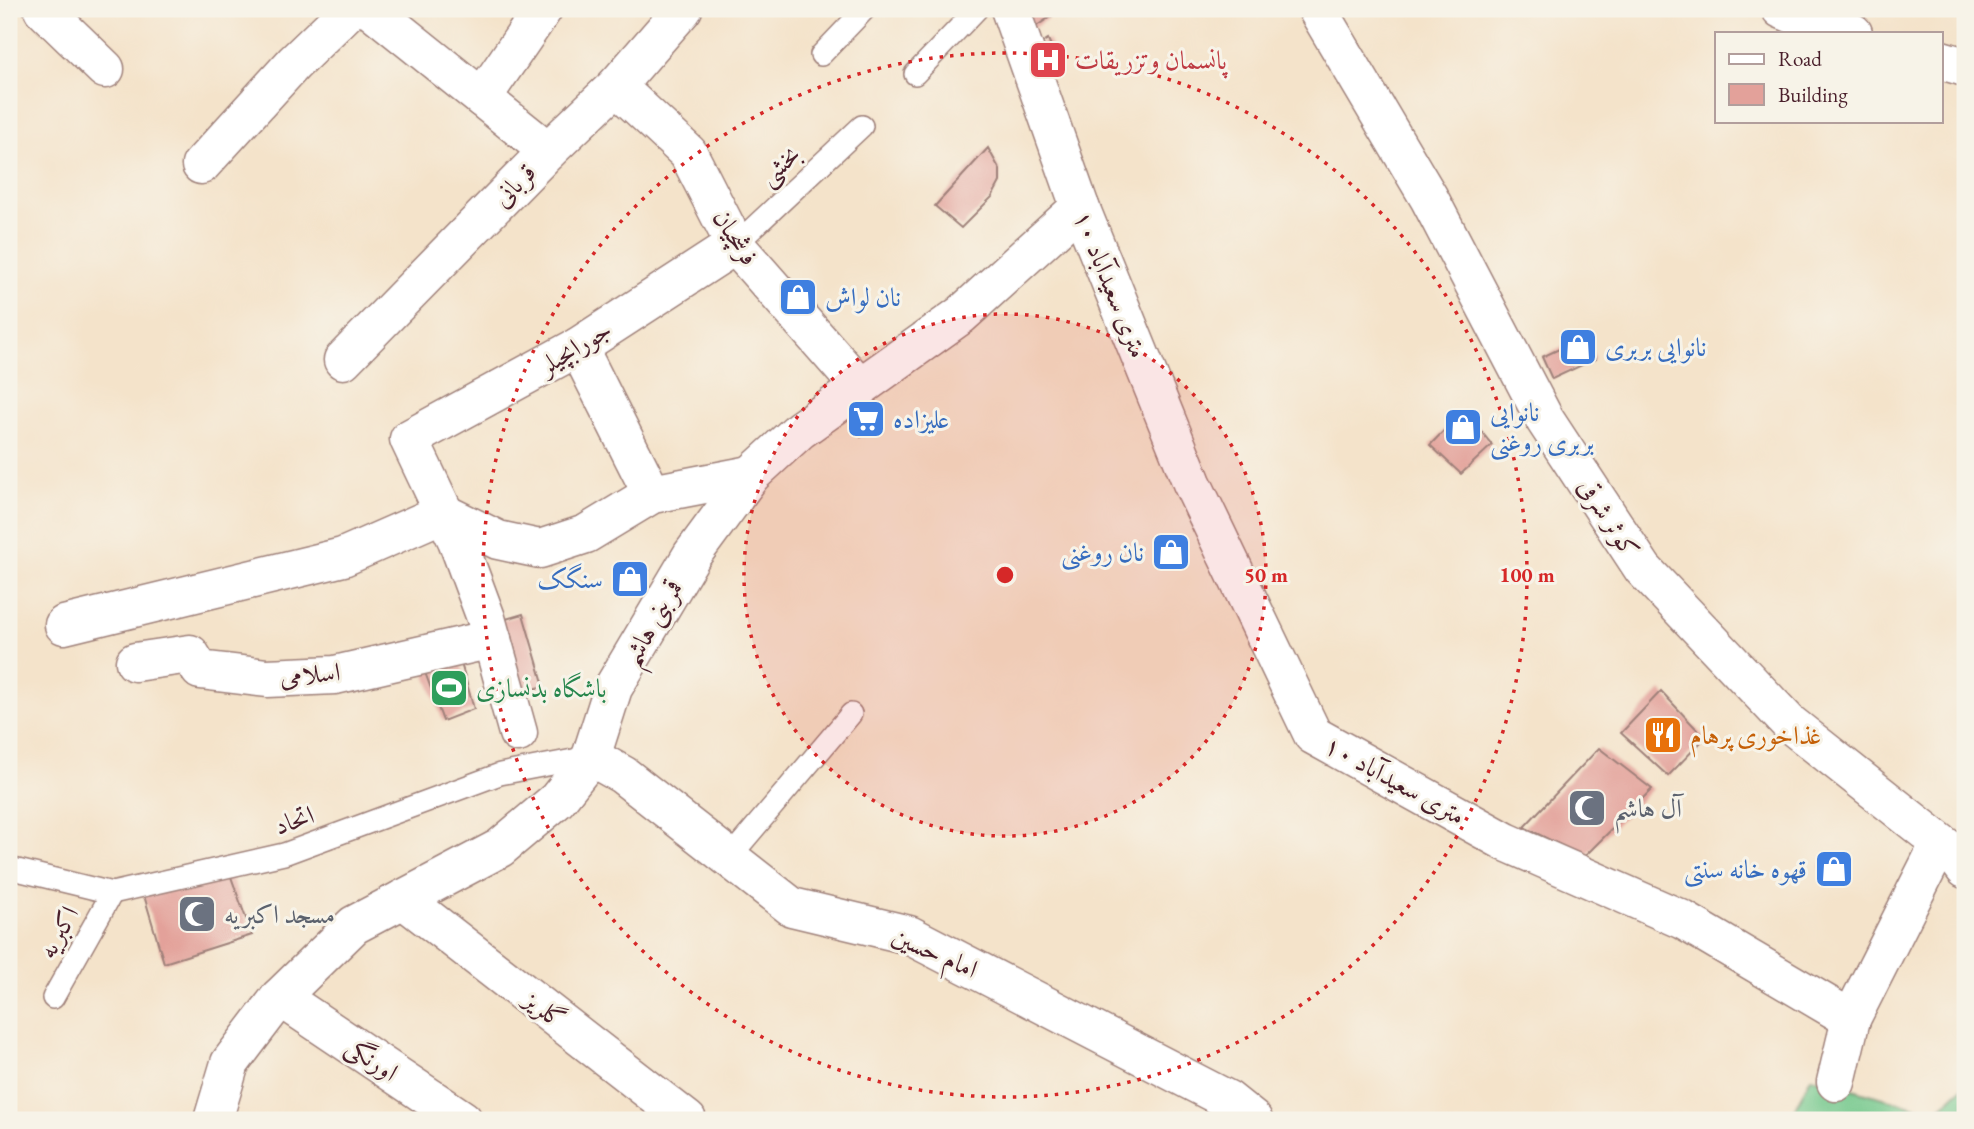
<svg xmlns="http://www.w3.org/2000/svg" width="1974" height="1129" font-family="'EB Garamond',Amiri,serif">
<style>
.green{fill:#73c88c;stroke:#5e745c;stroke-width:2}
.building{fill:#e3a19a}
.lines{fill:none;stroke-linecap:round;stroke-linejoin:round}
.lane-casing{stroke:#9f817a;stroke-width:24}
.street-casing{stroke:#9f817a;stroke-width:41}
.secondary-casing{stroke:#9f817a;stroke-width:41}
.lane{stroke:#fff;stroke-width:21}
.street{stroke:#fff;stroke-width:38}
.secondary{stroke:#fff;stroke-width:38}
.ring{fill:none;stroke:#d62828;stroke-width:3.5;stroke-dasharray:3.5 7}
.labels{text-anchor:middle;stroke-width:6;stroke-linejoin:round;paint-order:stroke}
.health-label{font-size:26px;fill:#be3a42;stroke:#f7f3e8;text-anchor:start}
.street-label{font-size:26px;fill:#4a1f2b;stroke:#f7f3e8}
.shop-label{font-size:26px;fill:#366cbe;stroke:#f7f3e8;text-anchor:start}
.leisure-label{font-size:26px;fill:#27864d;stroke:#f7f3e8;text-anchor:start}
.food-label{font-size:26px;fill:#c56008;stroke:#f7f3e8;text-anchor:start}
.worship-label{font-size:26px;fill:#5b616d;stroke:#f7f3e8;text-anchor:start}
.centre{fill:#d62828;stroke:#f7f3e8;stroke-width:3.5}
.ring-label{font-size:21px;text-anchor:middle;font-weight:bold;fill:#d62828;stroke:#f7f3e8;stroke-width:6;stroke-linejoin:round;paint-order:stroke}
</style>
<rect width="100%" height="100%" fill="#f7f3e8"/>
<filter id="ink" filterUnits="userSpaceOnUse"><feTurbulence type="fractalNoise" baseFrequency=".0143" numOctaves="2"/><feDisplacementMap in="SourceGraphic" scale="14" xChannelSelector="R" yChannelSelector="G"/><feConvolveMatrix kernelMatrix="1 2 1 2 8 2 1 2 1" color-interpolation-filters="sRGB"/></filter>
<filter id="wash" filterUnits="userSpaceOnUse"><feTurbulence type="fractalNoise" baseFrequency=".00686" numOctaves="4" result="noise"/><feDisplacementMap in="SourceGraphic" scale="28" xChannelSelector="R" yChannelSelector="G"/><feGaussianBlur stdDeviation="1.57" result="paint"/><feColorMatrix in="noise" values="0 0 0 0 0 0 0 0 0 0 0 0 0 0 0 0 0 1.4 0 .05"/><feComposite in="paint" operator="in"/></filter>
<g filter="url(#wash)">
<rect width="100%" height="100%" fill="#f4e3ca"/>
<!-- green -->
<polygon class="green" points="1811,1077 1935,1113 1965,1085 1965,1120 1789,1120"/>
<g id="blocks">
<!-- building -->
<g class="building">
<polygon points="1022,9 1062,9 1032,29"/>
<polygon points="1048,39 1062,73 1045,79 1034,48"/>
<polygon points="988,148 1000,170 1000,182 992,197 961,228 935,206"/>
<polygon points="1587,336 1595,359 1552,379 1542,357"/>
<polygon points="871,400 883,422 861,437 848,416"/>
<polygon points="1464,410 1492,445 1461,474 1430,445"/>
<polygon points="523,614 544,686 513,695 492,623"/>
<polygon points="459,656 474,709 443,721 423,667"/>
<polygon points="1661,691 1705,738 1668,776 1621,733"/>
<polygon points="1599,748 1652,789 1584,857 1524,827"/>
<polygon points="1829,853 1850,871 1839,885 1819,867"/>
<polygon points="230,874 252,935 164,963 143,892"/>
</g>
</g>
</g>
<g filter="url(#ink)">
<use href="#blocks" fill-opacity="0" stroke="#9f817a" stroke-width="2"/>
<g class="lines">
<defs>
<g id="lane">
<polyline points="821,55 865,9"/>
<polyline points="915,74 977,9"/>
<polyline points="735,245 862,126"/>
<polyline points="729,858 851,714"/>
<polyline points="9,868 112,893 284,854 500,774 589,757"/>
<polyline points="53,998 112,893"/>
</g>
<g id="street">
<polyline points="43,9 105,69"/>
<polyline points="371,9 548,151"/>
<polyline points="1010,9 1080,207 1192,483 1313,735 1506,842 1683,920 1851,1019 1940,843"/>
<polyline points="1781,9 1800,17 1853,33"/>
<polyline points="1941,60 1965,67"/>
<polyline points="616,86 688,153 735,245 860,387"/>
<polyline points="482,98 543,9"/>
<polyline points="201,165 294,63 350,9"/>
<polyline points="578,347 652,494"/>
<polyline points="343,360 548,151 616,86 683,9"/>
<polyline points="64,625 343,557 443,513 498,540 540,549 586,534 652,494 751,475"/>
<polyline points="135,662 190,654 200,670 267,678 335,675 492,639"/>
<polyline points="518,733 486,618 457,540 409,439 578,347 735,245"/>
<polyline points="591,757 623,775 792,907 909,935 1228,1100 1253,1120"/>
<polyline points="403,899 687,1120"/>
<polyline points="280,997 463,1120"/>
<polyline points="1836,1082 1851,1019"/>
<polyline points="213,1120 230,1063 280,997 354,925 500,848 557,800 591,757 613,688 692,555 751,475 800,430 961,315 1080,207"/>
</g>
<polyline id="secondary" points="1317,9 1429,198 1545,420 1643,569 1789,723 1952,852 1965,869"/>
</defs>
<!-- lane casing -->
<use href="#lane" class="lane-casing"/>
<!-- street casing -->
<use href="#street" class="street-casing"/>
<!-- secondary casing -->
<use href="#secondary" class="secondary-casing"/>
<!-- lane -->
<use href="#lane" class="lane"/>
<!-- street -->
<use href="#street" class="street"/>
<!-- secondary -->
<use href="#secondary" class="secondary"/>
</g>
</g>
<!-- distance rings -->
<circle cx="1005" cy="575" r="261" fill="#d62828" fill-opacity=".12"/>
<g class="ring">
<circle cx="1005" cy="575" r="261"/>
<circle cx="1005" cy="575" r="522"/>
</g>
<!-- icons -->
<defs>
<symbol id="hospital-square" viewBox="-11 -11 22 22"><rect x="-9" y="-9" width="18" height="18" rx="4" fill="#e0444e" stroke="#f7f3e8"/><path d="M-5-5h3v3.5h4V-5h3V5h-3V1.5h-4V5h-3Z" fill="#fff"/></symbol>
<symbol id="shop-square" viewBox="-11 -11 22 22"><rect x="-9" y="-9" width="18" height="18" rx="4" fill="#3f7fe0" stroke="#f7f3e8"/><path d="M-5-2.5h2.3a2.7 3.5 0 0 1 5.4 0H5L5.5 6h-11ZM-1.5-2.5h3a1.5 2.3 0 0 0-3 0Z" fill="#fff"/></symbol>
<symbol id="supermarket-square" viewBox="-11 -11 22 22"><rect x="-9" y="-9" width="18" height="18" rx="4" fill="#3f7fe0" stroke="#f7f3e8"/><path d="M-6-5.5h2.5l.6 2H6L4.5 2H-2.5L-4.4-4H-6ZM-1.5 3.2a1.3 1.3 0 1 0 .1 0ZM3 3.2a1.3 1.3 0 1 0 .1 0Z" fill="#fff"/></symbol>
<symbol id="stadium-square" viewBox="-11 -11 22 22"><rect x="-9" y="-9" width="18" height="18" rx="4" fill="#2e9e5b" stroke="#f7f3e8"/><path d="M0-5a6.5 5 0 1 0 0 10a6.5 5 0 1 0 0-10ZM-3.5-1.8h7v3.6h-7Z" fill="#fff"/></symbol>
<symbol id="restaurant-square" viewBox="-11 -11 22 22"><rect x="-9" y="-9" width="18" height="18" rx="4" fill="#e8710a" stroke="#f7f3e8"/><path d="M-5-6h1v4h1v-4h1v4h1v-4h1v5L-1.5 .5V6h-2V.5L-5-1ZM5-6V6H3V1.5H1.5Q1.5-4 5-6Z" fill="#fff"/></symbol>
<symbol id="mosque-square" viewBox="-11 -11 22 22"><rect x="-9" y="-9" width="18" height="18" rx="4" fill="#6b7280" stroke="#f7f3e8"/><path d="M3.5-4.9A6 6 0 1 0 3.5 4.9A5 5 0 1 1 3.5-4.9Z" fill="#fff"/></symbol>
</defs>
<g fill-rule="evenodd">
<use href="#hospital-square" x="1026" y="38" width="44" height="44"/>
<use href="#shop-square" x="776" y="275" width="44" height="44"/>
<use href="#shop-square" x="1556" y="325" width="44" height="44"/>
<use href="#supermarket-square" x="844" y="397" width="44" height="44"/>
<use href="#shop-square" x="1441" y="405" width="44" height="44"/>
<use href="#shop-square" x="1149" y="530" width="44" height="44"/>
<use href="#shop-square" x="608" y="557" width="44" height="44"/>
<use href="#stadium-square" x="427" y="666" width="44" height="44"/>
<use href="#restaurant-square" x="1641" y="713" width="44" height="44"/>
<use href="#mosque-square" x="1565" y="786" width="44" height="44"/>
<use href="#shop-square" x="1812" y="847" width="44" height="44"/>
<use href="#mosque-square" x="175" y="892" width="44" height="44"/>
</g>
<g class="labels">
<!-- health labels -->
<g class="health-label">
<text x="1075" y="69">پانسمان وتزریقات</text>
</g>
<!-- street labels -->
<g class="street-label">
<text transform="translate(779 165) rotate(-43)" y="9">بخشی</text>
<text transform="translate(514 185) rotate(-46)" y="9">قربانی</text>
<text transform="translate(736 237) rotate(57)" y="9">فرشچیان</text>
<text transform="translate(1111 284) rotate(68)" y="9">۱۰ متری سعیدآباد</text>
<text transform="translate(575 347) rotate(-31)" y="9">جورابچیلر</text>
<text transform="translate(1609 518) rotate(57)" y="9">کوثر شرقی</text>
<text transform="translate(652 623) rotate(-60)" y="9">قمربنی هاشم</text>
<text transform="translate(310 674) rotate(-5)" y="9">اسلامی</text>
<text transform="translate(1395 780) rotate(29)" y="9">۱۰ متری سعیدآباد</text>
<text transform="translate(294 820) rotate(-19)" y="9">اتحاد</text>
<text transform="translate(58 932) rotate(-61)" y="9">اکبریه</text>
<text transform="translate(935 952) rotate(24)" y="9">امام حسین</text>
<text transform="translate(545 1009) rotate(38)" y="9">گلریز</text>
<text transform="translate(372 1059) rotate(34)" y="9">اورنگی</text>
</g>
<!-- shop labels -->
<g class="shop-label">
<text x="825" y="306">نان لواش</text>
<text x="1605" y="356">نانوایی بربری</text>
<text x="1490" y="421">نانوایی<tspan x="1490" dy="30">بربری روغنی</tspan></text>
<text x="893" y="428">علیزاده</text>
<text x="1144" y="561" text-anchor="end">نان روغنی</text>
<text x="603" y="588" text-anchor="end">سنگک</text>
<text x="1807" y="878" text-anchor="end">قهوه خانه سنتی</text>
</g>
<!-- leisure labels -->
<g class="leisure-label">
<text x="476" y="697">باشگاه بدنسازی</text>
</g>
<!-- food labels -->
<g class="food-label">
<text x="1690" y="744">غذاخوری پرهام</text>
</g>
<!-- worship labels -->
<g class="worship-label">
<text x="1614" y="817">آل هاشم</text>
<text x="224" y="923">مسجد اکبریه</text>
</g>
</g>
<circle cx="1005" cy="575" r="10" class="centre"/>
<g class="ring-label">
<text x="1266" y="582">50 m</text>
<text x="1527" y="582">100 m</text>
</g>
<!-- margin -->
<rect width="1974" height="1129" fill="none" stroke="#f7f3e8" stroke-width="35"/>
<!-- legend -->
<rect x="1715" y="32" width="228" height="91" fill="#f7f3e8" stroke="#b29e9c" stroke-width="2"/>
<rect x="1729" y="54" width="35" height="10" fill="#ffffff" stroke="#b29e9c" stroke-width="2"/>
<text x="1778" y="66" font-size="21" fill="#4a1f2b">Road</text>
<rect x="1729" y="84" width="35" height="21" fill="#e3a19a" stroke="#b29e9c" stroke-width="2"/>
<text x="1778" y="102" font-size="21" fill="#4a1f2b">Building</text>
</svg>
